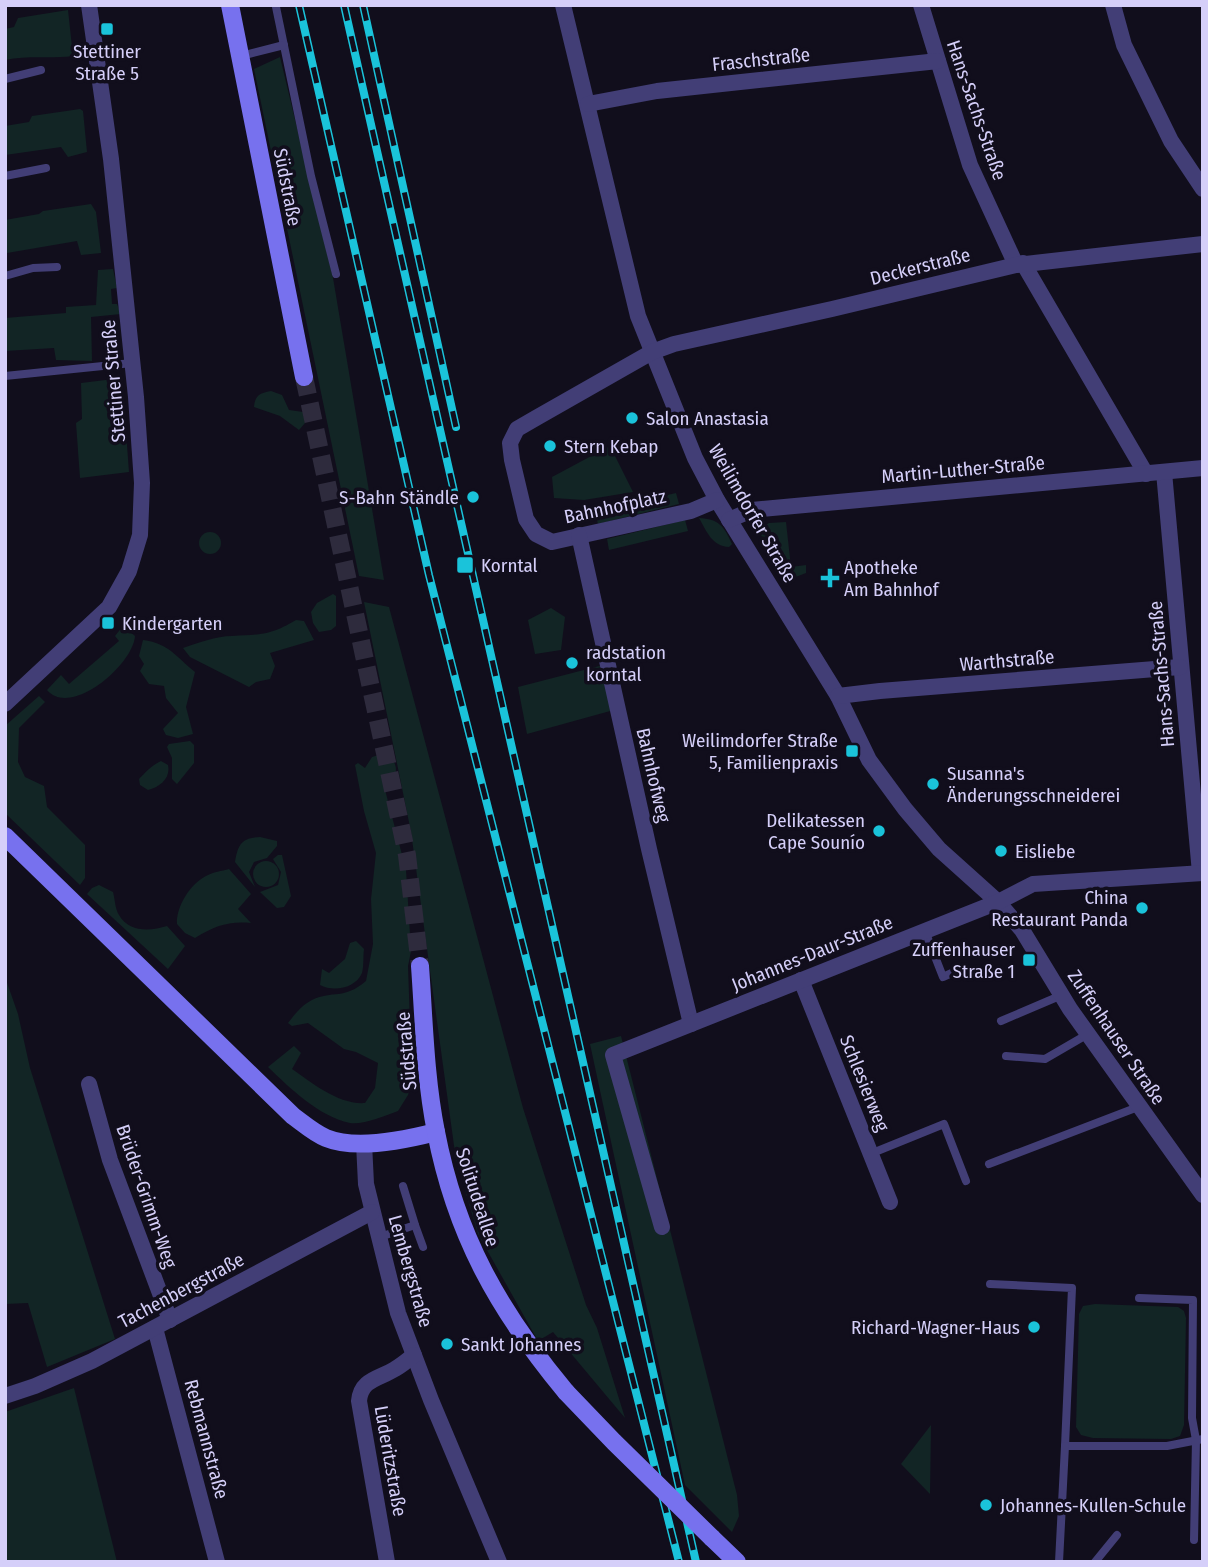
<svg xmlns="http://www.w3.org/2000/svg" width="1208" height="1567" font-family="'Fira Sans Condensed',sans-serif">
<style>
.green{fill:#122525}
.lines{fill:none;stroke-linecap:round;stroke-linejoin:round}
.secondary-tunnel{stroke:#2e2b3d;stroke-width:18;stroke-dasharray:18 9;stroke-linecap:butt}
.lane{stroke:#423e76;stroke-width:8}
.street{stroke:#423e76;stroke-width:16}
.secondary{stroke:#7771ee;stroke-width:18}
.rail-casing{stroke:#1ac3da;stroke-width:8}
.rail{stroke:#110e1c;stroke-width:5;stroke-dasharray:16;stroke-linecap:butt}
.secondary-bridge{stroke:#7771ee;stroke-width:18}
.poi-dot{fill:#1ac3da;stroke:#110e1c;stroke-width:2.5}
.labels{text-anchor:middle;stroke-width:7;stroke-linejoin:round;paint-order:stroke}
.poi-label{font-size:19px;fill:#d5cff9;stroke:#110e1c;text-anchor:start}
.street-label{font-size:19px;fill:#d5cff9;stroke:#110e1c}
</style>
<rect width="100%" height="100%" fill="#110e1c"/>
<!-- green -->
<g class="green">
<path d="M68,10l5,46c-23,3 -45,-1 -68,4v-31l9,-2 4,-9z"/>
<polygon points="280,57 333,278 384,580 359,576 254,69"/>
<polygon points="80,109 83,111 87,152 68,157 61,147 5,155 5,126 29,122 32,116"/>
<polygon points="91,204 96,212 101,253 81,255 77,241 7,253 5,256 5,220 39,214 43,211"/>
<polygon points="113,269 117,288 111,289 112,304 117,304 121,314 91,317 92,361 56,360 54,348 5,351 5,318 66,313 66,307 96,305 98,270"/>
<polygon points="122,378 129,472 80,478 76,423 82,419 81,383"/>
<path d="M271,391l11,4 7,15 14,2 2,11 -6,7 -19,-14 -26,-9c1,-12 6,-14 17,-16z"/>
<polygon points="610,446 633,492 584,500 554,498 552,477"/>
<polygon points="676,493 679,504 598,524 595,512"/>
<path d="M699,518c20,1 25,8 33,26l-3,3c-17,-1 -22,-15 -30,-29z"/>
<polygon points="685,520 688,531 609,550 607,539"/>
<polygon points="786,522 791,567 806,565 806,573 793,578 786,576 761,535 761,528 769,523"/>
<circle cx="210" cy="543" r="11"/>
<polygon points="333,594 336,596 336,626 331,630 319,632 313,623 311,612 317,603"/>
<polygon points="364,602 389,607 523,1108 586,1305 597,1328 625,1418 553,1332 538,1341 478,1234 456,1160 411,832"/>
<polygon points="551,608 565,617 561,650 535,654 528,620"/>
<path d="M296,620l8,1 10,19 -44,13 5,13 -5,13 -14,3 -7,5 -59,-30 -7,-9c15,-5 33,-12 49,-12 30,-2 37,0 64,-16z"/>
<path d="M123,626l12,10c-2,29 -64,82 -88,54l14,-15 8,9 50,-43 -4,-5z"/>
<path d="M143,640c27,4 32,16 52,32l-9,35 7,27 -15,4 -12,-3 -3,-6 15,-16 -12,-15 -2,-12 -15,-2 -9,-13 4,-7 -5,-8z"/>
<polygon points="611,663 621,708 527,734 518,687"/>
<polygon points="39,696 45,702 19,728 18,762 25,777 44,786 47,807 85,845 85,878 80,885 5,813 5,726"/>
<polygon points="190,741 194,745 194,763 177,784 172,779 172,758 167,747 169,744"/>
<path d="M382,754c14,4 17,15 11,26l-9,6 22,84 5,81 -3,15 4,114 -4,15 -10,16c-13,5 -35,14 -48,12 -32,-7 -60,-35 -82,-56l26,-21 7,7 -9,16c20,14 47,36 73,34l10,-15 3,-25 -22,-11 -12,-3 -36,-26 -16,3 -4,-3c7,-9 14,-18 24,-23 21,-10 32,0 54,-19l7,-37 -2,-45 5,-46 -12,-42 -9,-46 3,-2 7,5 7,-11z"/>
<path d="M161,761l7,4c3,13 -8,22 -20,25l-8,-5 -1,-6c7,-7 13,-14 22,-18z"/>
<path d="M260,837l17,4v5l-10,12 -13,4 -5,10 6,15 -20,-25c3,-17 6,-24 25,-25z"/>
<polygon points="278,855 282,855 291,896 284,907 277,908 260,892 278,885 281,872 273,859"/>
<circle cx="266" cy="874" r="13"/>
<path d="M229,869l22,25 -13,15 13,14c-23,-2 -36,3 -56,15l-10,-5 -8,-9c-1,-17 13,-40 29,-48 7,-4 16,-5 23,-7z"/>
<path d="M99,885l14,7c2,7 2,17 6,23 10,18 32,16 48,11l18,20 -17,23 -81,-75 5,-6z"/>
<path d="M356,941l8,8c-1,7 0,17 -2,24 -7,16 -29,19 -42,12l2,-16 7,4 16,-14 5,-16z"/>
<polygon points="5,977 18,1014 30,1068 115,1339 47,1367 28,1303 5,1304"/>
<polygon points="621,1036 737,1495 739,1516 732,1532 685,1485 590,1044"/>
<polygon points="1095,1304 1178,1307 1184,1311 1186,1318 1184,1425 1180,1436 1171,1439 1093,1438 1081,1435 1076,1427 1079,1314 1083,1306"/>
<polygon points="74,1388 117,1562 5,1562 5,1412"/>
<polygon points="931,1425 930,1494 901,1464"/>
</g>
<g class="lines">
<!-- secondary-tunnel -->
<polyline class="secondary-tunnel" points="304,377 407,855 420,966"/>
<!-- lane -->
<g class="lane">
<polyline points="276,7 311,176 336,274"/>
<polyline points="241,56 284,45"/>
<polyline points="5,79 41,70"/>
<polyline points="5,176 46,168"/>
<polyline points="5,276 33,268 57,267"/>
<polyline points="5,376 132,363"/>
<polyline points="925,931 943,977 956,971"/>
<polyline points="1001,1021 1062,995"/>
<polyline points="1006,1056 1045,1059 1088,1034"/>
<polyline points="870,1154 944,1124 966,1181"/>
<polyline points="989,1164 1138,1107"/>
<polyline points="415,1225 423,1247"/>
<polyline points="380,1237 415,1225 403,1186"/>
<polyline points="990,1284 1072,1288 1065,1446 1167,1446 1203,1439"/>
<polyline points="1139,1298 1193,1300 1192,1418 1196,1440 1194,1540"/>
<polyline points="1059,1562 1065,1446"/>
<polyline points="1095,1562 1117,1535"/>
</g>
<!-- street -->
<g class="street">
<polyline points="563,5 638,316 695,458 717,500 838,696 869,760 905,809 939,849 998,902 1022,930 1070,1009 1203,1195"/>
<polyline points="921,5 970,165 1016,265"/>
<polyline points="1113,5 1124,45 1171,141 1203,189"/>
<polyline points="588,104 657,91 938,61"/>
<polyline points="1023,263 1146,474"/>
<polyline points="1164,472 1200,873"/>
<polyline points="717,500 691,511 552,542 536,534 526,519 512,460 510,443 517,429 536,418 652,352 674,344 832,309 1016,265 1203,244"/>
<polyline points="729,520 752,510 1203,468"/>
<polyline points="579,535 649,849 691,1024"/>
<polyline points="838,696 880,691 1180,667"/>
<polyline points="5,704 109,607 129,571 140,535 142,483 136,397 111,159 89,5"/>
<polyline points="801,980 890,1202"/>
<polyline points="89,1084 110,1160 170,1320"/>
<polyline points="364,1143 366,1184 398,1313 431,1400 499,1562"/>
<polyline points="662,1227 613,1055 998,902 1033,884 1203,873"/>
<polyline points="155,1328 217,1562"/>
<polyline points="5,1396 35,1386 92,1361 372,1212"/>
<path d="M387,1562l-28,-161c2,-22 20,-22 36,-32 7,-4 13,-9 19,-14"/>
</g>
<!-- secondary -->
<g class="secondary">
<polyline points="230,5 304,377"/>
<path d="M5,836l288,280c11,8 21,17 33,22 29,12 79,2 110,-6"/>
<path d="M420,966c4,55 5,111 16,166 20,104 63,179 130,260"/>
<polyline points="712,1538 737,1562"/>
</g>
<defs>
<g id="rail">
<polyline points="299,5 429,575 679,1562"/>
<polyline points="344,5 696,1562"/>
<polyline points="363,5 456,427"/>
</g>
</defs>
<!-- rail casing -->
<use href="#rail" class="rail-casing"/>
<!-- rail -->
<use href="#rail" class="rail"/>
<!-- secondary-bridge -->
<polyline class="secondary-bridge" points="566,1392 614,1442 712,1538"/>
</g>
<!-- markers -->
<g class="poi-dot">
<rect x="100" y="22" width="14" height="14" rx="3.5"/>
<circle cx="632" cy="418" r="7"/>
<circle cx="550" cy="446" r="7"/>
<circle cx="473" cy="497" r="7"/>
<rect x="456" y="556" width="18" height="18" rx="3.5"/>
<path d="M826.5 567.5h7v7h7v7h-7v7h-7v-7h-7v-7h7z"/>
<rect x="101" y="616" width="14" height="14" rx="3.5"/>
<circle cx="572" cy="663" r="7"/>
<rect x="845" y="744" width="14" height="14" rx="3.5"/>
<circle cx="933" cy="784" r="7"/>
<circle cx="879" cy="831" r="7"/>
<circle cx="1001" cy="851" r="7"/>
<circle cx="1142" cy="908" r="7"/>
<rect x="1022" y="953" width="14" height="14" rx="3.5"/>
<circle cx="1034" cy="1327" r="7"/>
<circle cx="447" cy="1344" r="7"/>
<circle cx="986" cy="1505" r="7"/>
</g>
<g class="labels">
<!-- poi labels -->
<g class="poi-label">
<text x="107" y="58" text-anchor="middle">Stettiner<tspan x="107" dy="22">Straße 5</tspan></text>
<text x="646" y="425">Salon Anastasia</text>
<text x="564" y="453">Stern Kebap</text>
<text x="459" y="504" text-anchor="end">S-Bahn Ständle</text>
<text x="481" y="572">Korntal</text>
<text x="844" y="574">Apotheke<tspan x="844" dy="22">Am Bahnhof</tspan></text>
<text x="122" y="630">Kindergarten</text>
<text x="586" y="659">radstation<tspan x="586" dy="22">korntal</tspan></text>
<text x="838" y="747" text-anchor="end">Weilimdorfer Straße<tspan x="838" dy="22">5, Familienpraxis</tspan></text>
<text x="947" y="780">Susanna's<tspan x="947" dy="22">Änderungsschneiderei</tspan></text>
<text x="865" y="827" text-anchor="end">Delikatessen<tspan x="865" dy="22">Cape Sounío</tspan></text>
<text x="1015" y="858">Eisliebe</text>
<text x="1128" y="904" text-anchor="end">China<tspan x="1128" dy="22">Restaurant Panda</tspan></text>
<text x="1015" y="956" text-anchor="end">Zuffenhauser<tspan x="1015" dy="22">Straße 1</tspan></text>
<text x="1020" y="1334" text-anchor="end">Richard-Wagner-Haus</text>
<text x="461" y="1351">Sankt Johannes</text>
<text x="1000" y="1512">Johannes-Kullen-Schule</text>
</g>
<!-- street labels -->
<g class="street-label">
<text transform="translate(761 59) rotate(-6)" y="7">Fraschstraße</text>
<text transform="translate(977 110) rotate(71)" y="7">Hans-Sachs-Straße</text>
<text transform="translate(288 187) rotate(79)" y="7">Südstraße</text>
<text transform="translate(920 266) rotate(-14)" y="7">Deckerstraße</text>
<text transform="translate(113 381) rotate(-95)" y="7">Stettiner Straße</text>
<text transform="translate(963 469) rotate(-5)" y="7">Martin-Luther-Straße</text>
<text transform="translate(615 506) rotate(-12)" y="7">Bahnhofplatz</text>
<text transform="translate(753 513) rotate(60)" y="7">Weilimdorfer Straße</text>
<text transform="translate(1007 660) rotate(-5)" y="7">Warthstraße</text>
<text transform="translate(1161 674) rotate(-95)" y="7">Hans-Sachs-Straße</text>
<text transform="translate(654 775) rotate(77)" y="7">Bahnhofweg</text>
<text transform="translate(812 953) rotate(-22)" y="7">Johannes-Daur-Straße</text>
<text transform="translate(1117 1037) rotate(56)" y="7">Zuffenhauser Straße</text>
<text transform="translate(406 1051) rotate(-95)" y="7">Südstraße</text>
<text transform="translate(865 1083) rotate(68)" y="7">Schlesierweg</text>
<text transform="translate(147 1196) rotate(71)" y="7">Brüder-Grimm-Weg</text>
<text transform="translate(478 1197) rotate(72)" y="7">Solitudeallee</text>
<text transform="translate(411 1271) rotate(74)" y="7">Lembergstraße</text>
<text transform="translate(181 1290) rotate(-28)" y="7">Tachenbergstraße</text>
<text transform="translate(207 1439) rotate(75)" y="7">Rebmannstraße</text>
<text transform="translate(391 1461) rotate(80)" y="7">Lüderitzstraße</text>
</g>
</g>
<!-- border -->
<rect width="1208" height="1567" fill="none" stroke="#d5cff9" stroke-width="14"/>
</svg>
